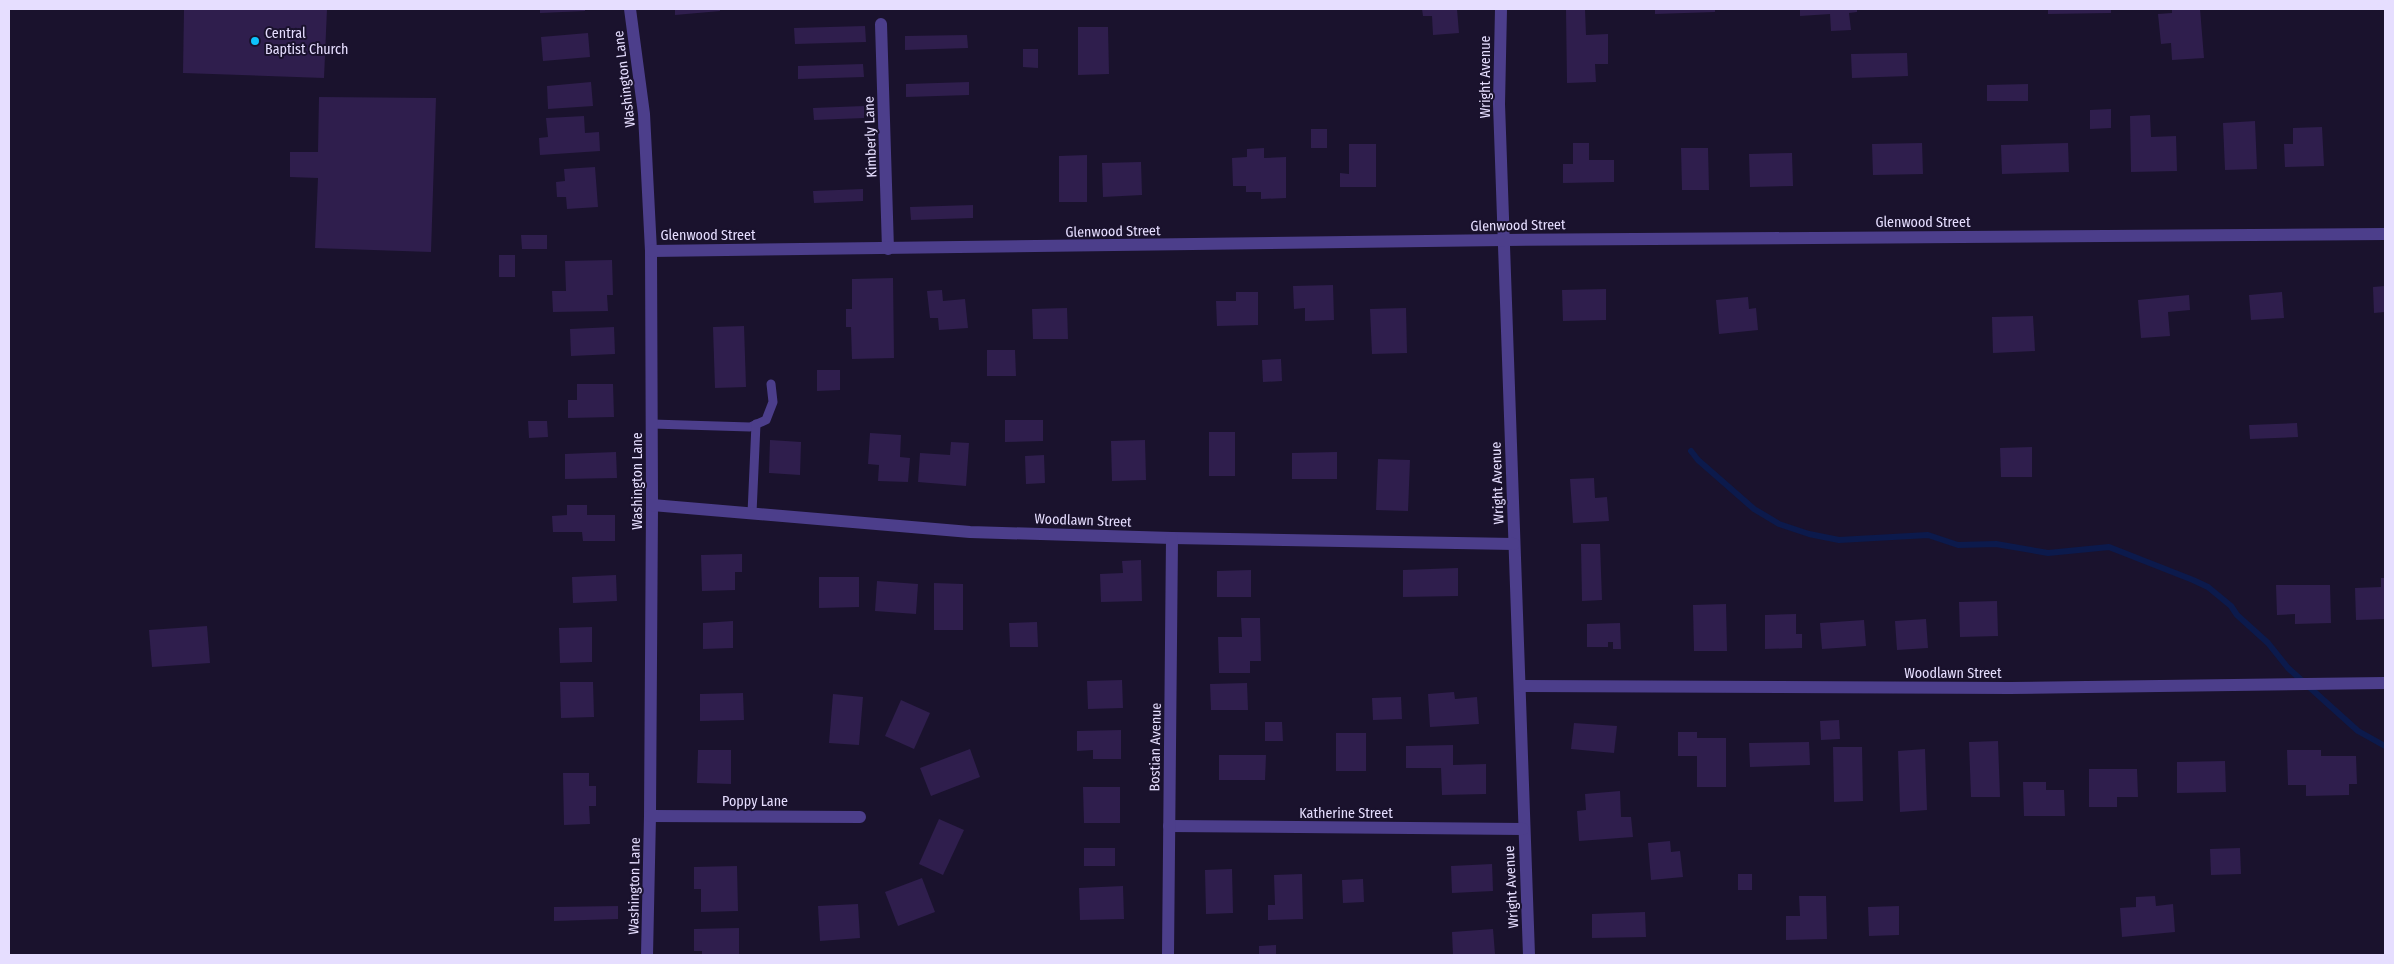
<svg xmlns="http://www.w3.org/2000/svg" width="2394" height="964" font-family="'Fira Sans Condensed',sans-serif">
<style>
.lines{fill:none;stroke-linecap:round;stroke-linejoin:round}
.stream{stroke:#0c1a4c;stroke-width:6}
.building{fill:#2f1e4d}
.service{stroke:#4c3e8b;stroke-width:9}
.minor{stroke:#4c3e8b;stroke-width:12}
.poi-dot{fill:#0dc2fc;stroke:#1a122d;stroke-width:2}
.labels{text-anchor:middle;stroke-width:4;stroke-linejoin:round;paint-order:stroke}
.poi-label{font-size:14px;fill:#e6deff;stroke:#1a122d;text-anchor:start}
.street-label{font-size:14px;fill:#e6deff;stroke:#1a122d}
</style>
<rect width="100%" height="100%" fill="#1a122d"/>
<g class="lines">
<!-- stream -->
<polyline class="stream" points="1691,451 1698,460 1754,509 1779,524 1809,534 1839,540 1928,535 1958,545 1996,544 2048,553 2109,547 2193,580 2208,587 2231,606 2237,615 2268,643 2288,668 2358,731 2385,746"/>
</g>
<!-- building -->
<g class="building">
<polygon points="184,9 327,9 324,78 183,73"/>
<polygon points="540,9 585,9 585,11 540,13"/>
<polygon points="675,9 720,9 720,11 675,15"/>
<polygon points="1422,9 1457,9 1459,33 1433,35 1432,16 1423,16"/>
<polygon points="1566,9 1585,9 1586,35 1608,34 1608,64 1595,64 1596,82 1567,83"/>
<polygon points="1655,9 1715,9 1715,12 1655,14"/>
<polygon points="1800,9 1857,9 1857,12 1849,13 1851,30 1831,31 1830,14 1800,16"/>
<polygon points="2048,9 2111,9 2111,13 2048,14"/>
<polygon points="2172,9 2200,9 2204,58 2172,60 2171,43 2161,44 2158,14 2172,13"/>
<polygon points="865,26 866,42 795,44 794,28"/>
<polygon points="1078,27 1108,27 1109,74 1078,75"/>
<polygon points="588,33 590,57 543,61 541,37"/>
<polygon points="967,35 968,48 905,50 905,36"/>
<polygon points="1023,49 1038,49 1038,68 1023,67"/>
<polygon points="1907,53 1908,76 1852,78 1851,54"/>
<polygon points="863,64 864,77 798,79 798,66"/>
<polygon points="591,82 593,106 548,109 547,86"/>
<polygon points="969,82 969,95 906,97 906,84"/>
<polygon points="2028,84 2028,101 1987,101 1987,85"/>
<polygon points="319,97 436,98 431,252 315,248 318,178 290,177 290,152 318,152"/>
<polygon points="864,106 864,118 814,120 813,108"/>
<polygon points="2111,109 2111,128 2090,129 2090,110"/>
<polygon points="2150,115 2151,137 2176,136 2177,171 2131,172 2130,116"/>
<polygon points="584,116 585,133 599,132 600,151 540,155 539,138 548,137 546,118"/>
<polygon points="2255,121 2257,169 2225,170 2223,123"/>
<polygon points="2322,127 2324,166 2285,167 2284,144 2293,144 2293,128"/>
<rect x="1311" y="129" width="16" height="19"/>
<polygon points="1573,143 1589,143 1589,160 1614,160 1614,182 1563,183 1563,164 1573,164"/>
<polygon points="1922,143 1923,174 1873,175 1872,144"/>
<polygon points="2068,143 2069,172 2002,174 2001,145"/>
<polygon points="1349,144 1376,144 1376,187 1340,187 1340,173 1349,174"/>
<polygon points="1264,148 1264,158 1286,157 1286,198 1261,199 1261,192 1246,192 1246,186 1233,186 1232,158 1247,157 1247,149"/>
<polygon points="1681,148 1708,148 1709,190 1682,190"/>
<polygon points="1792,153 1793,186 1750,187 1749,154"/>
<polygon points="1087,155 1087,202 1059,202 1059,156"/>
<polygon points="1141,162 1142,195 1103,197 1102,163"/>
<polygon points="595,167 598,207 567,209 566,197 557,197 556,182 565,181 564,169"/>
<polygon points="863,189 863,201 814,203 813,191"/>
<polygon points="973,205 973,218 911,220 910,207"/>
<polygon points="521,235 547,235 547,249 522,249"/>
<rect x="499" y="255" width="16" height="22"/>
<polygon points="612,260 613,295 607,295 608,311 553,312 552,291 566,291 565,261"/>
<polygon points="893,278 894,358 852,359 851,327 846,327 846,309 852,309 852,279"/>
<polygon points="1333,285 1334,320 1305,321 1305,308 1294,309 1293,286"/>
<polygon points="2385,286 2385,312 2374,313 2373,287"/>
<polygon points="1606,289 1606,320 1563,321 1562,290"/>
<polygon points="942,290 943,301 965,299 968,328 939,330 938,318 930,318 927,291"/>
<polygon points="1236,292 1258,292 1258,325 1217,326 1216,301 1236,301"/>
<polygon points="2282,292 2284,318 2251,320 2249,295"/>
<polygon points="2189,295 2190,310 2168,312 2170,336 2141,338 2138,300"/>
<polygon points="1748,297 1749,309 1756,308 1758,330 1719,334 1716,300"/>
<polygon points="1067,308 1068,339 1033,339 1032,309"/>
<polygon points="1406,308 1407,353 1372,354 1370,309"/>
<polygon points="2033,316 2035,351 1993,353 1992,317"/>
<polygon points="744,326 746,387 715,388 713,327"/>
<polygon points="614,327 615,354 571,356 570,329"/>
<polygon points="987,350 1015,350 1016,376 987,376"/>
<polygon points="1281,359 1282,381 1263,382 1262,360"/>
<polygon points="817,370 840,370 840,390 817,391"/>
<polygon points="577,384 613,384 614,417 568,418 568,400 577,400"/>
<polygon points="1005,420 1043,420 1043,441 1005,442"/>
<polygon points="528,421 547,421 548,437 529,438"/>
<polygon points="2297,423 2298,437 2250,439 2249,425"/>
<rect x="1209" y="432" width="26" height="44"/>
<polygon points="870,433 901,435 900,457 910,458 908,482 878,481 879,465 868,464"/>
<polygon points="770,440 801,442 800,475 769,473"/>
<polygon points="1145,440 1146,480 1112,481 1111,441"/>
<polygon points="951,442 969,443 966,486 918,482 920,453 950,455"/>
<polygon points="2032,447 2032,477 2001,477 2000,448"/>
<polygon points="616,452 617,478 565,479 565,454"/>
<polygon points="1337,452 1337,479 1292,479 1292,453"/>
<polygon points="1044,455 1045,483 1026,484 1025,456"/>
<polygon points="1378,459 1410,460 1408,511 1376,510"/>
<polygon points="1594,478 1595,498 1607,497 1609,521 1573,523 1570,479"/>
<polygon points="567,505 587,505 587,515 615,515 615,541 583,541 582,532 553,532 552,516 567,515"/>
<polygon points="1581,544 1600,544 1602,600 1582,601"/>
<polygon points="742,554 742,572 735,572 735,590 702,591 701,555"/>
<polygon points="1141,560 1142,601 1101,602 1100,574 1123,573 1122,561"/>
<polygon points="1458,568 1458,596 1403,597 1403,570"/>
<polygon points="1251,570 1251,597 1217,597 1217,571"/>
<polygon points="616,575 617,601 573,603 572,577"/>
<polygon points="819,577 859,577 859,607 819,608"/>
<polygon points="2381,578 2385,578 2385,619 2356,620 2355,588 2381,587"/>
<polygon points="877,581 918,584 916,614 875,611"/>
<polygon points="934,583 963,584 963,630 934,630"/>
<polygon points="2276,585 2330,585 2331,623 2295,624 2295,614 2277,615"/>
<polygon points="1997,601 1998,636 1960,637 1959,602"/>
<polygon points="1726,604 1727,651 1694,651 1693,605"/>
<polygon points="1796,614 1796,634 1802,634 1802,648 1765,649 1765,615"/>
<polygon points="1241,618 1260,618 1261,661 1250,661 1250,673 1219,673 1218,637 1242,637"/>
<polygon points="1926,619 1928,648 1897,650 1895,621"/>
<polygon points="1864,620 1866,646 1822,649 1820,623"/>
<polygon points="733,621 733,648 703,649 703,623"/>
<polygon points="1037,622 1038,647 1010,647 1009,623"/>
<polygon points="1620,623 1621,649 1613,649 1613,642 1608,642 1608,647 1587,647 1587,624"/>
<polygon points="207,626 210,663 152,667 149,630"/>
<polygon points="592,627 592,662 560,663 559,628"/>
<polygon points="1122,680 1123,708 1088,709 1087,681"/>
<polygon points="560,682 593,682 594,717 561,718"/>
<polygon points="1247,683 1248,710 1211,710 1210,684"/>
<polygon points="1454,692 1455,699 1477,697 1479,724 1430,727 1428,694"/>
<polygon points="743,693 744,720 700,721 700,694"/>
<polygon points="833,694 863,697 859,745 829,743"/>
<polygon points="1401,697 1402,719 1373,720 1372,698"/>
<polygon points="901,700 930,713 914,749 885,736"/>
<polygon points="1839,720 1840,739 1821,740 1820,721"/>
<polygon points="1265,722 1282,722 1283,741 1265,741"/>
<polygon points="1574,723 1617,726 1614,753 1571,749"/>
<polygon points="1121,730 1121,759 1093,759 1093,750 1077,751 1077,731"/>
<polygon points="1678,732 1697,732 1697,738 1726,738 1726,787 1697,787 1697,756 1678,756"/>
<rect x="1336" y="733" width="30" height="38"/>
<polygon points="1998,741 2000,797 1971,797 1969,742"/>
<polygon points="1809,742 1810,765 1750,767 1749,743"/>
<polygon points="1453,745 1453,765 1486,764 1486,794 1442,795 1441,768 1406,768 1406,746"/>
<polygon points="1833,747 1862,747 1863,801 1834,802"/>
<polygon points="970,749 980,777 931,796 920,768"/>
<polygon points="1925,749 1927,810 1900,812 1898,751"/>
<polygon points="698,750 731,750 731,784 697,783"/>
<polygon points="2287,750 2321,750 2321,756 2356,756 2357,784 2349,784 2349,795 2306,796 2306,785 2288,785"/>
<polygon points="1219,755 1266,755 1265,780 1219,780"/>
<polygon points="2225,761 2226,792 2177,793 2177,762"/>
<polygon points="2089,769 2137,769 2138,797 2117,797 2117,807 2089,807"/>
<polygon points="563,773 589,773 589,786 596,786 596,806 589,806 590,824 564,825"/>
<polygon points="2023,782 2046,782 2046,790 2064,790 2065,816 2024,816"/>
<polygon points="1083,787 1120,787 1120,823 1084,823"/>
<polygon points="1620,791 1621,817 1631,817 1633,837 1579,841 1577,811 1586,810 1585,794"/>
<polygon points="939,819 964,830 943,875 919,864"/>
<polygon points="1670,841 1671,852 1680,851 1683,877 1651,880 1648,843"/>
<rect x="1084" y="848" width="31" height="18"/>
<polygon points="2240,848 2241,874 2211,875 2210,849"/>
<polygon points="1492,864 1493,891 1452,893 1451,866"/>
<polygon points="737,866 738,911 701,912 701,889 694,889 694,867"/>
<polygon points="1232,869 1233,913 1206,914 1205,870"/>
<polygon points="1302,874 1303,919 1268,920 1268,905 1275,905 1274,875"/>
<rect x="1738" y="874" width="14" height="16"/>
<polygon points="922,878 935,912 898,926 885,892"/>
<polygon points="1363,879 1364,902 1343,903 1342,880"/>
<polygon points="1123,886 1124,919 1080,920 1079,888"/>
<polygon points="1799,896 1826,896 1827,939 1786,940 1786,916 1800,916"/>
<polygon points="2155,896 2156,906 2173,904 2175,932 2122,937 2120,908 2136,907 2136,897"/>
<polygon points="858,904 860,938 820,941 818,906"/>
<polygon points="618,906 618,919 554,921 554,907"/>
<polygon points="1899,906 1899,935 1869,936 1868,907"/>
<polygon points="1645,912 1646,937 1592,938 1592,914"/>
<polygon points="739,928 739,955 702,955 702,951 694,951 694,929"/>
<polygon points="1493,929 1495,954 1453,955 1452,932"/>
<polygon points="1276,945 1276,955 1259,955 1259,946"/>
</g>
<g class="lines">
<!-- service -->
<g class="service">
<polyline points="652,424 750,427 766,420 773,402 771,384"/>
<polyline points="752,513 756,424"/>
</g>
<!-- minor -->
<g class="minor">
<polyline points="630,9 644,114 651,251 652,505 650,816 647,955"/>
<polyline points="1501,9 1499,104 1529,955"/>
<polyline points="881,24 888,249"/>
<polyline points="651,251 1505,240 2385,234"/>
<polyline points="652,505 970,532 1172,538 1514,544"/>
<polyline points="1520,686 2010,688 2385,683"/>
<polyline points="650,816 860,817"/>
<polyline points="1169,826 1523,829"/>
<polyline points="1168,955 1172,538"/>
</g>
</g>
<!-- markers -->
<circle class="poi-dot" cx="255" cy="41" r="5"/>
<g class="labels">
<!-- poi labels -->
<g class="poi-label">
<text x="265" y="38">Central<tspan x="265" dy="16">Baptist Church</tspan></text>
</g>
<!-- street labels -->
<g class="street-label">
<text transform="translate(1485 77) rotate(-90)" y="5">Wright Avenue</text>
<text transform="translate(624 79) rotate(-97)" y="5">Washington Lane</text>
<text transform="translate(870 137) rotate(-92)" y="5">Kimberly Lane</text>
<text x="1923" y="227">Glenwood Street</text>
<text transform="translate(1518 225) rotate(-1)" y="5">Glenwood Street</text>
<text transform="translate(1113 231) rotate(-1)" y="5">Glenwood Street</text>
<text x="708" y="240">Glenwood Street</text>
<text transform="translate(637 481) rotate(-90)" y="5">Washington Lane</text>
<text transform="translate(1497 483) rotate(-92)" y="5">Wright Avenue</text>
<text transform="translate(1083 520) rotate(2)" y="5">Woodlawn Street</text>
<text x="1953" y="678">Woodlawn Street</text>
<text transform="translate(1155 747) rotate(-89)" y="5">Bostian Avenue</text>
<text x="755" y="806">Poppy Lane</text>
<text x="1346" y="818">Katherine Street</text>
<text transform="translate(634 886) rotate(-89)" y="5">Washington Lane</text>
<text transform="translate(1511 887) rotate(-93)" y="5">Wright Avenue</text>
</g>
</g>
<!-- border -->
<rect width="2394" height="964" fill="none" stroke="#e6deff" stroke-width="20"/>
</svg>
